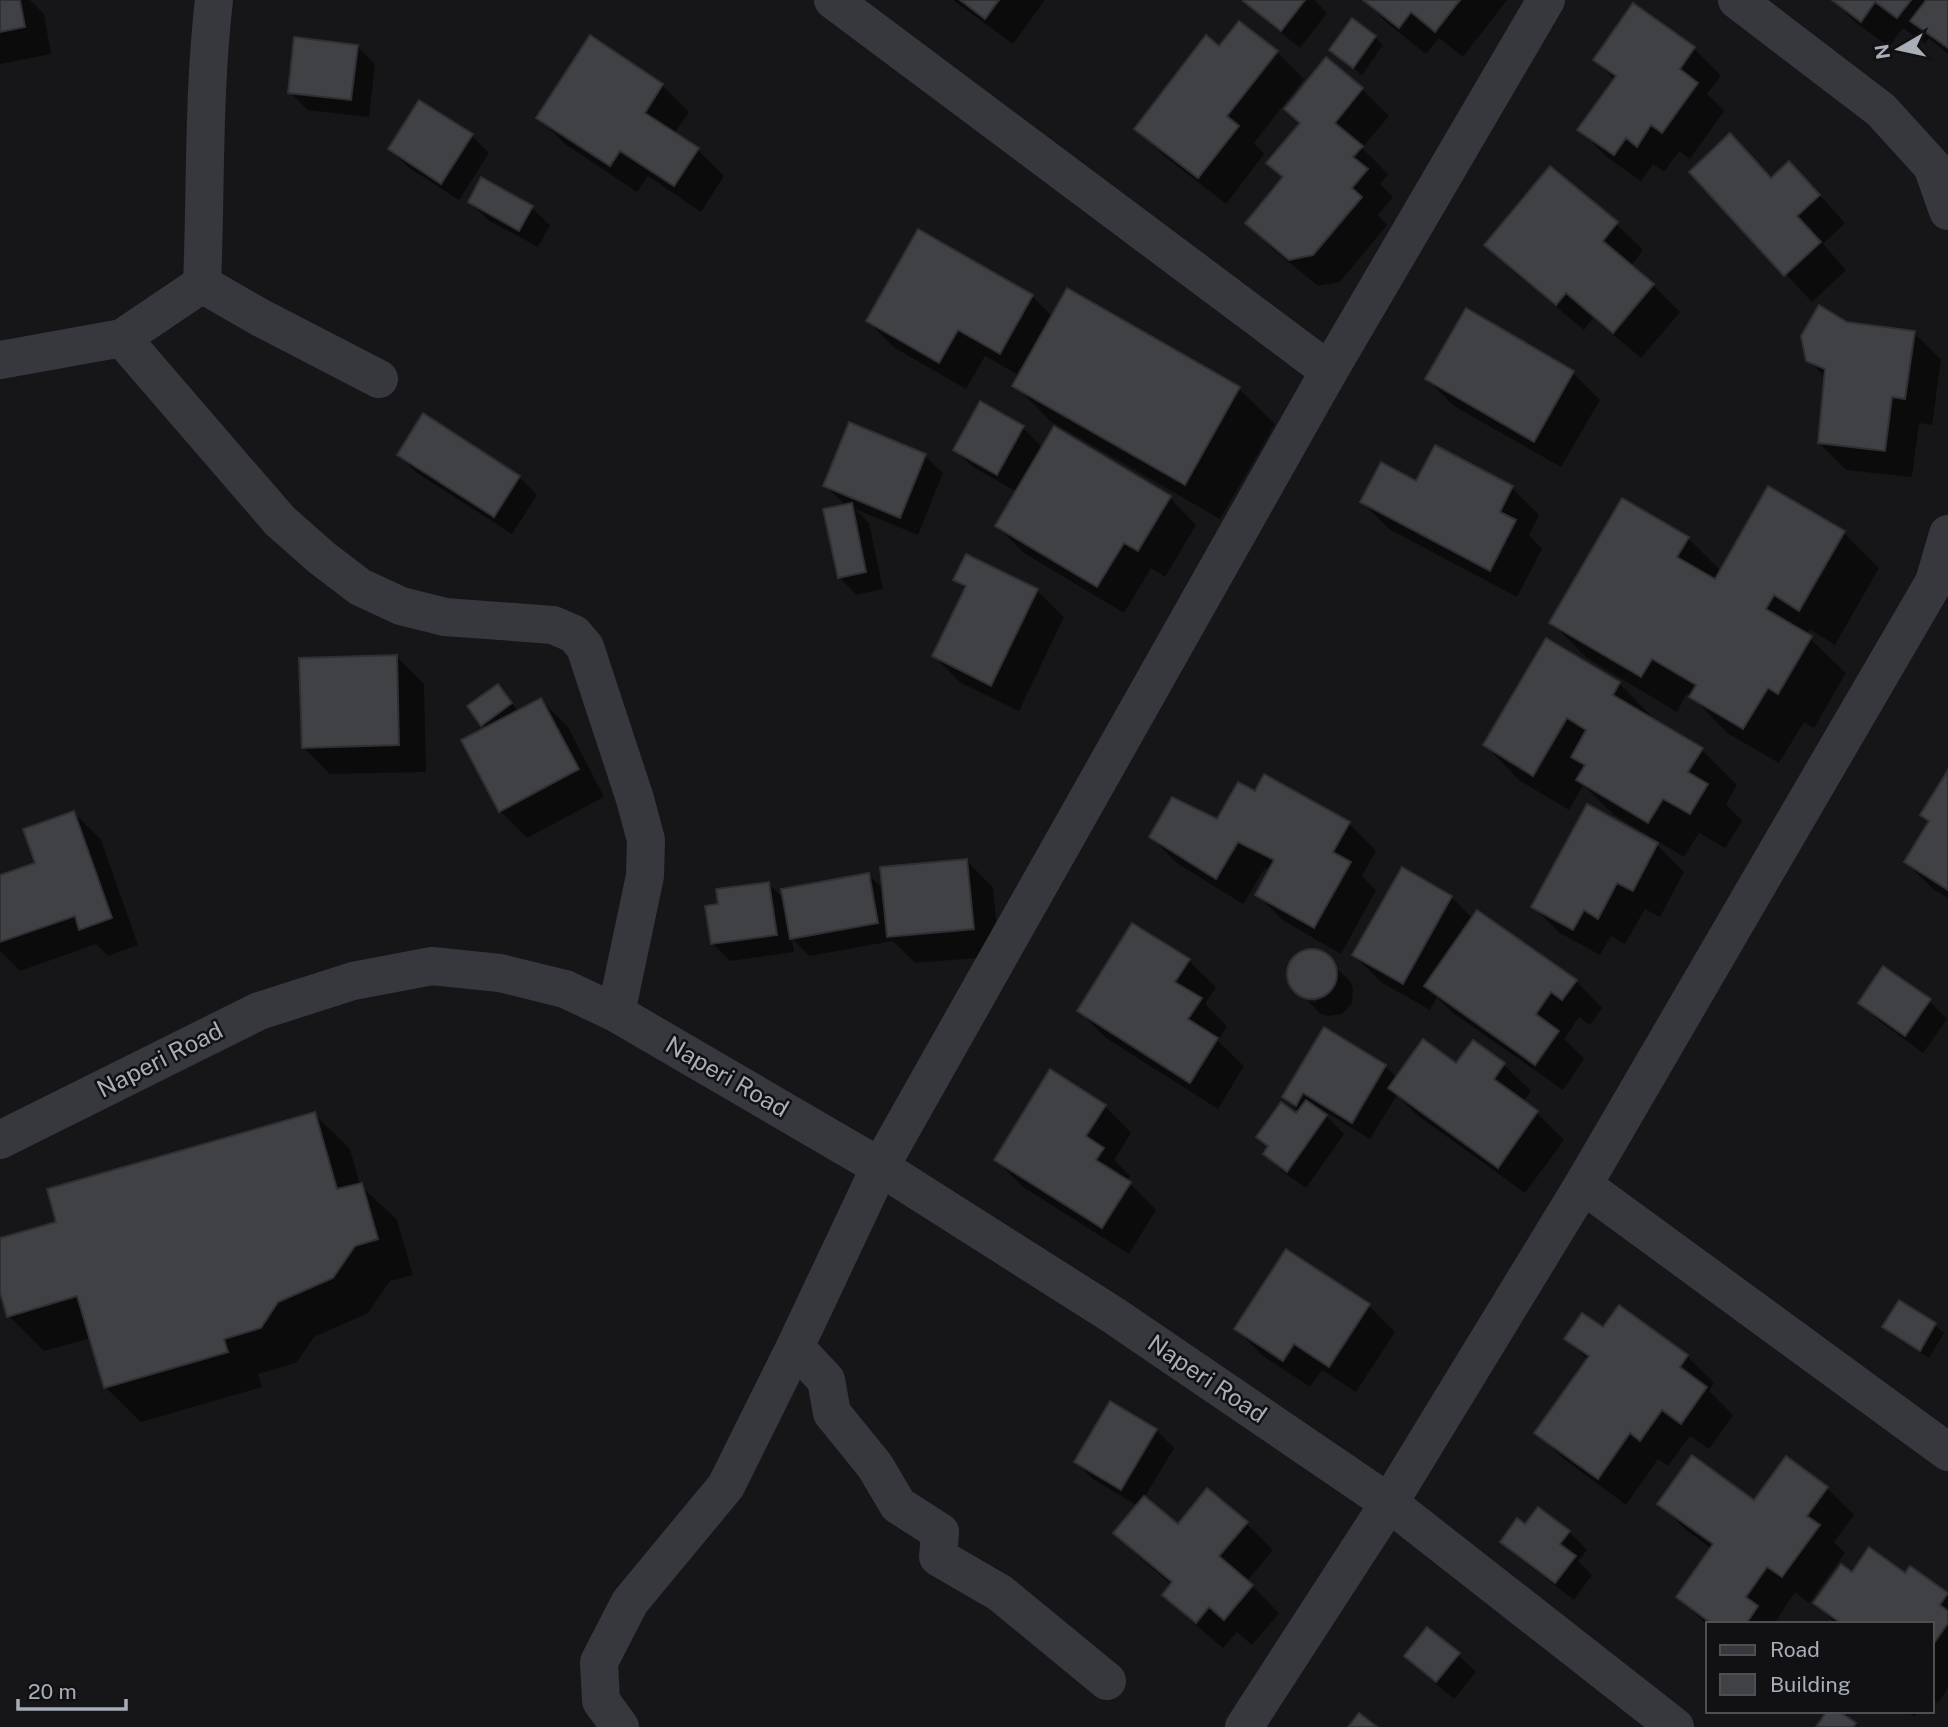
<svg xmlns="http://www.w3.org/2000/svg" width="1948" height="1727" font-family="'Public Sans',sans-serif">
<style>
.shadow{fill:#0007}
.building{fill:#404145;stroke:#303034;stroke-width:2}
.lines{fill:none;stroke-linecap:round;stroke-linejoin:round}
.minor{stroke:#37383d;stroke-width:38}
.labels{text-anchor:middle;stroke-width:5;stroke-linejoin:round;paint-order:stroke}
.street-label{font-size:24px;fill:#a8adb8;stroke:#111113}
</style>
<rect width="100%" height="100%" fill="#161618"/>
<!-- shadow -->
<g class="shadow">
<polygon points="0,0 30,0 44,14 51,54 0,64"/>
<polygon points="953,0 1045,0 1013,44"/>
<polygon points="1247,0 1314,0 1327,13 1300,48 1264,19 1246,1"/>
<polygon points="1364,0 1507,0 1463,57 1439,38 1426,54 1387,23"/>
<polygon points="1833,0 1948,0 1948,54 1929,38 1925,44 1903,28 1889,47 1855,22"/>
<polygon points="1240,23 1277,52 1304,79 1254,143 1264,154 1226,204 1163,155 1137,128 1220,48"/>
<polygon points="1375,37 1383,45 1362,75 1331,50"/>
<polygon points="357,46 375,64 369,117 308,110 290,92"/>
<polygon points="1694,49 1721,76 1707,94 1724,111 1690,159 1679,151 1664,172 1653,164 1641,181 1607,157 1580,130 1615,80 1595,60"/>
<polygon points="1326,60 1362,89 1389,116 1362,148 1388,174 1380,184 1393,197 1378,215 1387,225 1340,282 1318,286 1274,250 1247,223 1284,179 1268,163 1301,124 1286,109"/>
<polygon points="662,85 689,112 674,134 698,150 724,176 701,212 648,176 637,192 565,144 538,117"/>
<polygon points="471,135 489,153 459,200 408,167 390,149"/>
<polygon points="1730,136 1772,179 1815,190 1845,223 1823,244 1846,270 1812,302 1691,172"/>
<polygon points="470,202 532,208 550,225 538,247 488,220"/>
<polygon points="1616,224 1643,250 1631,266 1653,285 1680,312 1641,358 1593,318 1584,330 1513,271 1486,245"/>
<polygon points="1068,290 1239,389 1275,424 1220,519 1050,421 1015,385 1020,376 985,356 966,389 895,348 868,321 1032,296 1053,317"/>
<polygon points="1466,311 1573,373 1600,400 1561,467 1454,406 1427,379"/>
<polygon points="1846,323 1914,333 1941,360 1932,425 1919,423 1912,477 1846,470 1819,443 1826,378 1808,360"/>
<polygon points="1023,428 1043,448 1170,498 1196,525 1165,577 1151,568 1124,613 1024,553 997,526 1017,492 973,467 955,450"/>
<polygon points="399,455 519,477 537,495 512,534 417,473"/>
<polygon points="925,456 943,473 918,535 855,509 869,523 883,589 857,595 839,577 848,505 843,503 825,485"/>
<polygon points="1417,483 1512,488 1539,515 1529,535 1542,549 1517,597 1389,529 1362,502"/>
<polygon points="1844,533 1879,568 1835,645 1810,629 1806,635 1846,673 1814,728 1804,722 1779,763 1727,733 1692,696 1687,693 1677,712 1587,658 1552,623 1688,538 1721,571"/>
<polygon points="955,579 1037,591 1064,617 1019,711 961,683 934,656 966,590"/>
<polygon points="397,657 424,684 426,772 330,774 303,747"/>
<polygon points="1619,683 1654,719 1653,721 1702,750 1737,785 1726,804 1742,821 1725,848 1699,833 1684,857 1614,815 1583,785 1569,810 1520,781 1485,745"/>
<polygon points="498,686 519,712 541,700 568,727 604,797 527,838 500,811 486,729 482,724"/>
<polygon points="1948,774 1948,898 1933,889 1906,862 1930,823 1922,815"/>
<polygon points="1256,794 1349,824 1376,851 1362,876 1376,890 1341,954 1284,921 1257,895 1271,870 1265,868 1243,904 1178,864 1151,837 1218,822"/>
<polygon points="74,813 101,840 138,945 108,956 96,944 20,971 0,951 0,877 37,864"/>
<polygon points="1656,844 1684,872 1660,917 1645,909 1625,944 1611,936 1600,955 1560,933 1533,907"/>
<polygon points="967,861 993,888 1000,956 915,963 893,941 809,956 792,938 794,952 730,961 712,943 720,906 769,884 785,900 869,875 884,890"/>
<polygon points="1403,869 1451,897 1473,919 1576,981 1602,1008 1590,1025 1579,1017 1564,1039 1584,1059 1563,1090 1453,1013 1437,997 1430,1010 1381,982 1354,955"/>
<polygon points="1311,951 1319,952 1350,981 1353,988 1352,1003 1342,1014 1328,1016 1321,1014 1307,1000 1316,1003 1317,1000 1306,996 1306,1000 1291,985 1289,970 1296,956"/>
<polygon points="1189,961 1216,987 1205,1004 1227,1026 1218,1041 1244,1066 1218,1109 1106,1038 1079,1011"/>
<polygon points="1929,1001 1947,1019 1923,1053 1878,1020 1861,1002"/>
<polygon points="1324,1029 1385,1066 1397,1078 1456,1066 1504,1065 1531,1091 1523,1102 1537,1113 1564,1140 1525,1193 1417,1115 1397,1095 1370,1139 1321,1109 1320,1110 1344,1134 1306,1188 1283,1172 1265,1154 1269,1148 1258,1137 1297,1116 1299,1112 1284,1097"/>
<polygon points="1105,1106 1131,1133 1114,1160 1130,1176 1127,1181 1156,1210 1129,1254 1023,1187 996,1160"/>
<polygon points="314,1114 350,1149 360,1185 397,1220 413,1275 390,1281 368,1313 314,1337 296,1363 258,1374 262,1387 141,1422 105,1387 91,1338 44,1351 9,1316 0,1285 0,1239 58,1223"/>
<polygon points="1899,1302 1935,1325 1944,1333 1929,1358 1892,1335 1884,1327"/>
<polygon points="1368,1305 1395,1332 1356,1392 1322,1370 1310,1387 1263,1356 1236,1329"/>
<polygon points="1619,1308 1687,1356 1714,1383 1709,1391 1733,1415 1709,1449 1690,1436 1668,1466 1658,1459 1626,1505 1564,1459 1537,1433 1588,1360 1567,1339 1603,1330"/>
<polygon points="1156,1430 1174,1448 1144,1498 1178,1526 1246,1523 1273,1550 1247,1581 1279,1613 1252,1645 1237,1632 1223,1648 1191,1621 1164,1594 1172,1585 1142,1560 1115,1533 1138,1506 1094,1480 1076,1462"/>
<polygon points="1827,1488 1854,1515 1834,1542 1845,1553 1809,1603 1795,1592 1774,1624 1708,1624 1708,1626 1678,1597 1712,1549 1686,1530 1660,1504 1755,1503"/>
<polygon points="1525,1527 1569,1532 1587,1550 1578,1561 1592,1575 1574,1600 1520,1559 1502,1542"/>
<polygon points="1911,1568 1948,1595 1948,1688 1938,1703 1932,1699 1932,1624 1836,1624 1816,1603 1905,1576"/>
<polygon points="1458,1655 1476,1672 1454,1699 1424,1674 1406,1656"/>
<polygon points="1907,1711 1918,1711 1915,1717"/>
</g>
<!-- building -->
<g class="building">
<polygon points="0,0 20,0 25,27 0,32"/>
<polygon points="960,0 999,0 985,19"/>
<polygon points="1244,0 1305,0 1281,31 1243,1"/>
<polygon points="1363,0 1460,0 1435,32 1411,12 1399,28"/>
<polygon points="1832,0 1911,0 1897,18 1875,2 1861,22"/>
<polygon points="1926,0 1948,0 1948,48 1910,21"/>
<polygon points="1633,3 1695,47 1680,69 1698,83 1662,133 1651,125 1637,147 1626,138 1614,155 1577,130 1616,76 1593,60"/>
<polygon points="1352,18 1376,36 1353,68 1329,50"/>
<polygon points="1239,21 1278,51 1227,116 1239,126 1198,178 1134,129 1206,35 1219,46"/>
<polygon points="590,35 663,84 645,113 699,148 674,186 620,151 610,166 536,118"/>
<polygon points="294,37 358,45 351,100 288,93"/>
<polygon points="1326,57 1363,88 1335,123 1363,146 1353,157 1368,169 1352,188 1362,197 1313,255 1289,260 1245,223 1283,177 1266,163 1300,123 1284,109"/>
<polygon points="419,100 473,134 441,184 388,149"/>
<polygon points="1730,133 1771,178 1789,161 1820,195 1797,216 1821,242 1784,276 1689,172"/>
<polygon points="1550,166 1618,222 1603,241 1654,284 1613,333 1566,293 1556,305 1484,245"/>
<polygon points="481,177 533,206 519,231 468,202"/>
<polygon points="918,229 1033,295 1000,354 958,330 939,363 866,321"/>
<polygon points="1067,288 1240,387 1185,485 1012,386"/>
<polygon points="1819,305 1847,322 1915,331 1905,399 1892,397 1885,451 1818,443 1825,369 1806,361 1801,336"/>
<polygon points="1466,308 1574,371 1534,442 1425,379"/>
<polygon points="980,401 1024,426 997,475 953,450"/>
<polygon points="423,413 520,476 494,517 397,455"/>
<polygon points="849,422 926,454 900,518 823,486"/>
<polygon points="1054,426 1171,496 1138,551 1124,543 1097,587 995,526"/>
<polygon points="1435,445 1513,486 1500,512 1516,520 1490,571 1360,502 1381,462 1416,481"/>
<polygon points="1768,486 1845,531 1799,611 1774,595 1766,609 1812,636 1778,694 1768,688 1743,729 1689,697 1696,685 1652,659 1641,677 1549,623 1622,498 1689,537 1677,557 1715,579"/>
<polygon points="852,503 866,572 838,578 823,509"/>
<polygon points="966,554 1038,589 991,686 932,656 966,586 953,580"/>
<polygon points="1546,638 1620,682 1613,695 1703,748 1688,772 1708,784 1690,814 1663,799 1648,823 1576,780 1585,765 1571,757 1586,730 1567,718 1533,776 1483,745"/>
<polygon points="397,655 399,745 302,748 299,658"/>
<polygon points="498,684 512,703 481,726 467,706"/>
<polygon points="541,698 579,769 499,812 461,740"/>
<polygon points="1948,770 1948,890 1904,862 1929,821 1920,815"/>
<polygon points="1264,774 1350,822 1333,852 1351,862 1314,928 1255,895 1274,860 1238,842 1216,879 1149,837 1172,797 1217,819 1238,782 1255,791"/>
<polygon points="1587,804 1658,843 1633,891 1617,883 1598,919 1584,910 1573,930 1531,907"/>
<polygon points="74,811 112,918 79,930 75,916 0,942 0,875 35,863 23,829"/>
<polygon points="967,859 974,929 887,937 880,867"/>
<polygon points="1402,867 1452,896 1403,984 1352,955"/>
<polygon points="869,873 878,923 790,939 781,889"/>
<polygon points="769,882 777,935 711,944 705,906 718,904 716,889"/>
<polygon points="1477,910 1577,980 1562,1000 1551,992 1536,1014 1559,1031 1535,1065 1424,986"/>
<polygon points="1132,923 1190,959 1175,982 1202,998 1188,1019 1218,1038 1190,1083 1077,1011"/>
<circle cx="1312" cy="974" r="25"/>
<polygon points="1883,966 1931,999 1905,1036 1858,1003"/>
<polygon points="1324,1027 1386,1065 1352,1123 1303,1093 1296,1106 1282,1097"/>
<polygon points="1423,1039 1456,1063 1473,1040 1505,1063 1494,1079 1538,1111 1498,1168 1388,1088"/>
<polygon points="1050,1069 1106,1105 1086,1136 1104,1148 1096,1160 1131,1182 1102,1228 994,1160"/>
<polygon points="1306,1100 1327,1115 1287,1172 1263,1154 1268,1146 1256,1137 1281,1102 1296,1113"/>
<polygon points="315,1112 337,1189 362,1183 378,1239 355,1246 333,1278 278,1302 261,1328 224,1339 228,1352 104,1388 77,1296 7,1317 0,1292 0,1238 56,1222 47,1189"/>
<polygon points="1286,1249 1370,1304 1329,1367 1294,1344 1283,1361 1234,1329"/>
<polygon points="1899,1300 1936,1323 1920,1351 1882,1327"/>
<polygon points="1619,1305 1688,1355 1680,1367 1707,1387 1681,1424 1662,1410 1640,1441 1630,1433 1598,1479 1534,1433 1589,1356 1564,1339 1582,1313 1603,1327"/>
<polygon points="1110,1401 1157,1429 1121,1490 1074,1462"/>
<polygon points="1692,1455 1754,1500 1786,1456 1828,1487 1807,1516 1820,1525 1782,1577 1767,1567 1746,1597 1758,1606 1746,1624 1712,1624 1676,1597 1713,1544 1657,1504"/>
<polygon points="1207,1488 1248,1522 1219,1556 1253,1585 1224,1620 1209,1607 1196,1623 1162,1595 1172,1582 1113,1533 1144,1496 1178,1524"/>
<polygon points="1538,1507 1570,1531 1560,1544 1576,1556 1555,1583 1500,1542 1517,1518 1525,1524"/>
<polygon points="1869,1547 1905,1573 1910,1566 1948,1593 1940,1605 1948,1611 1948,1623 1932,1646 1932,1624 1842,1624 1813,1603 1841,1564 1852,1572"/>
<polygon points="1427,1627 1460,1653 1436,1682 1404,1656"/>
<polygon points="1827,1711 1838,1711 1856,1723 1853,1727 1816,1727"/>
<polygon points="1359,1713 1377,1727 1348,1727"/>
</g>
<g class="lines">
<!-- minor -->
<g class="minor">
<path d="M214,0c-11,94 -8,190 -12,284l59,34 118,61"/>
<polyline points="833,0 1329,371"/>
<polyline points="1737,0 1881,110 1932,166 1948,211"/>
<polyline points="122,338 280,521 322,558 360,587 401,606 445,617 553,625 574,634 585,647 635,799 646,840 645,876 616,1013"/>
<polyline points="0,360 122,338 202,284"/>
<polyline points="0,1140 259,1011 353,981 432,966 500,973 565,989 616,1013 880,1167 1113,1315 1389,1503 1675,1727"/>
<polyline points="1583,1185 1948,1452"/>
<polyline points="795,1347 826,1380 832,1413 875,1466 898,1505 940,1532 938,1557 1000,1593 1107,1681"/>
<polyline points="620,1727 601,1701 599,1662 630,1602 726,1486 795,1347 880,1167 1329,371 1546,0"/>
<polyline points="1244,1727 1389,1503 1583,1185 1934,582 1948,534"/>
</g>
</g>
<g class="labels">
<!-- street labels -->
<g class="street-label">
<text transform="translate(160 1060) rotate(-27)" y="8">Naperi Road</text>
<text transform="translate(727 1077) rotate(30)" y="8">Naperi Road</text>
<text transform="translate(1207 1379) rotate(34)" y="8">Naperi Road</text>
</g>
</g>
<!-- legend -->
<rect x="1706" y="1622" width="228" height="91" fill="#111113" stroke="#4d4f55" stroke-width="2"/>
<rect x="1720" y="1645" width="35" height="10" fill="#37383d" stroke="#4d4f55" stroke-width="2"/>
<text x="1770" y="1657" font-size="21" fill="#a8adb8">Road</text>
<rect x="1720" y="1674" width="35" height="21" fill="#404145" stroke="#4d4f55" stroke-width="2"/>
<text x="1770" y="1692" font-size="21" fill="#a8adb8">Building</text>
<!-- north arrow -->
<g transform="translate(1899 49) rotate(261)" stroke="#111113" stroke-width="5" paint-order="stroke">
<path d="M0-5L12 26L0 18L-12 26Z" fill="#a8adb8"/>
<text y="-10" font-size="19" font-weight="bold" text-anchor="middle" fill="#a8adb8">N</text>
</g>
<!-- scale -->
<path d="M18 1699v10h108v-10" fill="none" stroke="#a8adb8" stroke-width="3.5"/>
<text x="28" y="1699" font-size="21" fill="#a8adb8" stroke="#111113" stroke-width="5" paint-order="stroke">20 m</text>
</svg>
